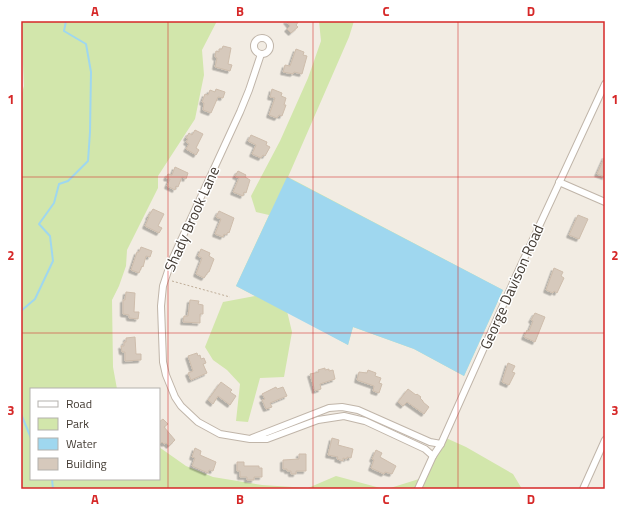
<svg xmlns="http://www.w3.org/2000/svg" width="626" height="510" font-family="'Titillium Web',sans-serif">
<style>
.green{fill:#d2e6ab}
.water{fill:#9fd7ef}
.lines{fill:none;stroke-linecap:round;stroke-linejoin:round}
.stream{stroke:#9fd7ef;stroke-width:2}
.building{fill:#d6c9bc;stroke:#cebdac;filter:url(#shadow)}
.minor-casing{stroke:#c0b5a9;stroke-width:8}
.path{stroke:#beac97;stroke-width:1;stroke-dasharray:2 2;stroke-linecap:butt}
.minor{stroke:#fff;stroke-width:6}
.grid{fill:none;stroke:#d62828;stroke-width:1;stroke-opacity:0.55}
.labels{text-anchor:middle;stroke-width:3;stroke-linejoin:round;paint-order:stroke}
.street-label{font-size:15px;fill:#433b33;stroke:#fff}
.neatline{fill:none;stroke:#d62828;stroke-width:1.5}
.grid-label{font-size:13px;text-anchor:middle;font-weight:bold;fill:#d62828}
</style>
<defs>
<filter id="shadow"><feDropShadow dx="-2.5" dy="2.5" stdDeviation="0" flood-color="#0004"/></filter>
</defs>
<rect width="100%" height="100%" fill="#f2ece3"/>
<!-- green -->
<g class="green">
<polygon points="21,21 217,21 202,50 204,75 195,119 158,176 158,188 127,250 126,266 119,286 112,300 113,367 117,389 31,389 31,479 159,479 159,447 186,466 213,477 262,485 308,488 336,476 384,489 21,489 21,96 24,86"/>
<polygon points="319,21 354,21 349,37 288,177 503,290 464,376 414,349 353,327 348,345 287,311 292,332 284,377 260,378 248,422 236,421 240,384 227,370 213,360 205,347 223,302 255,296 236,286 269,215 256,212 251,196 280,141 308,78 321,41"/>
<polygon points="446,438 466,447 513,474 522,489 387,489 419,479"/>
</g>
<!-- water -->
<polygon class="water" points="287,177 503,290 464,376 414,349 353,327 348,345 236,286"/>
<g class="lines">
<!-- stream -->
<g class="stream">
<polyline points="21,311 35,299 53,261 50,236 39,224 54,203 59,184 68,181 88,161 90,132 91,72 86,44 64,31 66,21"/>
<polyline points="21,414 31,438"/>
<polyline points="52,479 53,489"/>
</g>
</g>
<!-- building -->
<g class="building">
<polygon points="286,21 299,21 296,25 298,27 291,33 287,29 290,26"/>
<polygon points="223,46 231,48 228,64 232,65 230,71 215,67 217,58 215,57 216,51 219,52 219,49 222,49"/>
<polygon points="296,49 304,52 303,55 307,56 302,74 294,72 293,74 283,72 285,65 290,66"/>
<polygon points="216,89 225,92 223,98 218,97 211,113 203,110 204,103 202,102 205,94 208,95 210,90 215,92"/>
<polygon points="272,89 282,93 281,96 286,98 284,105 286,105 282,116 279,115 277,118 269,115 275,98 270,97"/>
<polygon points="195,130 203,134 196,148 199,150 196,155 186,149 189,144 186,142 188,139 186,138 189,133 192,135"/>
<polygon points="251,135 267,142 266,145 270,147 265,156 263,155 261,158 252,154 256,145 248,141"/>
<polygon points="605,156 605,177 597,174"/>
<polygon points="175,167 188,173 186,179 182,177 178,187 176,186 175,190 167,186 170,179 166,178 168,174 172,175"/>
<polygon points="238,171 246,175 245,177 250,180 246,193 244,192 243,196 233,192 239,178 235,176"/>
<polygon points="153,209 164,214 158,226 162,228 159,233 145,226 149,217 148,217"/>
<polygon points="219,211 234,218 229,233 228,232 226,235 224,234 223,237 215,234 221,219 216,217"/>
<polygon points="578,215 588,219 579,239 569,235"/>
<polygon points="141,247 152,251 150,257 146,256 143,267 142,266 139,273 131,270 137,252 139,252"/>
<polygon points="201,249 210,253 209,256 214,259 209,272 208,272 204,278 196,274 202,258 198,256"/>
<polygon points="554,268 563,272 561,276 564,278 557,293 554,291 553,293 546,290"/>
<polygon points="126,292 135,293 134,312 139,312 138,319 129,318 129,315 123,314 123,300 125,300"/>
<polygon points="190,300 199,301 198,304 203,305 203,314 200,314 200,323 183,322 184,316 188,316"/>
<polygon points="535,313 545,317 535,342 524,337 527,330 529,331 533,321 531,320"/>
<polygon points="135,337 136,354 141,354 141,360 125,361 125,352 122,352 121,346 124,346 124,342 126,342 126,338"/>
<polygon points="197,353 198,356 200,355 201,359 204,358 206,363 203,364 207,373 191,380 188,373 193,371 188,356"/>
<polygon points="508,363 515,366 512,372 515,373 509,385 502,382"/>
<polygon points="325,368 325,370 329,369 329,371 333,370 335,379 320,384 321,389 315,391 310,374 319,372 318,370"/>
<polygon points="368,370 376,373 375,376 381,378 379,383 382,384 379,393 373,391 374,386 357,380 359,372 367,373"/>
<polygon points="221,382 232,390 230,392 236,396 230,405 218,396 213,404 208,400"/>
<polygon points="276,387 277,389 283,387 287,396 270,403 272,407 266,409 262,400 265,399 262,394"/>
<polygon points="408,389 416,395 417,394 421,397 420,398 423,401 423,402 429,407 424,414 407,402 403,406 398,402"/>
<polygon points="163,419 168,424 164,427 175,440 169,446 166,443 164,444 162,442 159,445 159,422"/>
<polygon points="332,438 339,440 338,445 353,449 351,458 347,457 347,459 343,458 343,461 337,459 338,457 328,455"/>
<polygon points="195,448 201,451 200,455 216,462 213,471 209,470 208,473 192,466 195,458 192,457"/>
<polygon points="376,450 382,453 380,457 396,466 392,474 385,472 384,474 371,468 374,460 372,459"/>
<polygon points="299,454 306,454 306,471 296,471 296,474 291,474 291,471 287,471 287,469 283,469 283,460 299,459"/>
<polygon points="237,462 244,462 244,466 259,466 259,468 262,468 262,477 254,477 254,480 247,480 247,477 240,477 240,471 237,471"/>
</g>
<g class="lines">
<defs>
<g id="minor">
<circle cx="262" cy="46" r="8"/>
<polyline points="261,54 249,90 240,112 171,262 163,286 161,306 163,362 166,375 175,397 181,406 198,422 220,434 250,439 267,439 318,420 344,416 365,421 425,449 433,456"/>
<polyline points="559,182 605,202"/>
<polyline points="252,438 329,408 342,407 358,410 430,442 441,444"/>
<polyline points="418,489 433,456 441,444 516,276 605,84"/>
<polyline points="583,489 605,440"/>
</g>
</defs>
<!-- minor casing -->
<use href="#minor" class="minor-casing"/>
<!-- path -->
<polyline class="path" points="172,281 230,297"/>
<!-- minor -->
<use href="#minor" class="minor"/>
</g>
<!-- grid -->
<path class="grid" d="M168,21v468M313,21v468M458,21v468M21,177h584M21,333h584"/>
<g class="labels">
<!-- street labels -->
<g class="street-label">
<text transform="translate(192 219) rotate(-66)" y="5">Shady Brook Lane</text>
<text transform="translate(512 287) rotate(-66)" y="5">George Davison Road</text>
</g>
</g>
<!-- border -->
<rect width="626" height="510" fill="none" stroke="#ffffff" stroke-width="44"/>
<!-- legend -->
<rect x="30" y="388" width="130" height="92" fill="#ffffff" stroke="#b4b1ad"/>
<rect x="38" y="401" width="20" height="6" fill="#ffffff" stroke="#b4b1ad"/>
<text x="66" y="408" font-size="12" fill="#433b33">Road</text>
<rect x="38" y="418" width="20" height="12" fill="#d2e6ab" stroke="#b4b1ad"/>
<text x="66" y="428" font-size="12" fill="#433b33">Park</text>
<rect x="38" y="438" width="20" height="12" fill="#9fd7ef" stroke="#b4b1ad"/>
<text x="66" y="448" font-size="12" fill="#433b33">Water</text>
<rect x="38" y="458" width="20" height="12" fill="#d6c9bc" stroke="#b4b1ad"/>
<text x="66" y="468" font-size="12" fill="#433b33">Building</text>
<rect x="22" y="22" width="582" height="466" class="neatline"/>
<g class="grid-label">
<text x="95" y="16">A</text>
<text x="240" y="16">B</text>
<text x="386" y="16">C</text>
<text x="531" y="16">D</text>
<text x="11" y="104">1</text>
<text x="615" y="104">1</text>
<text x="11" y="260">2</text>
<text x="615" y="260">2</text>
<text x="11" y="415">3</text>
<text x="615" y="415">3</text>
<text x="95" y="504">A</text>
<text x="240" y="504">B</text>
<text x="386" y="504">C</text>
<text x="531" y="504">D</text>
</g>
</svg>
